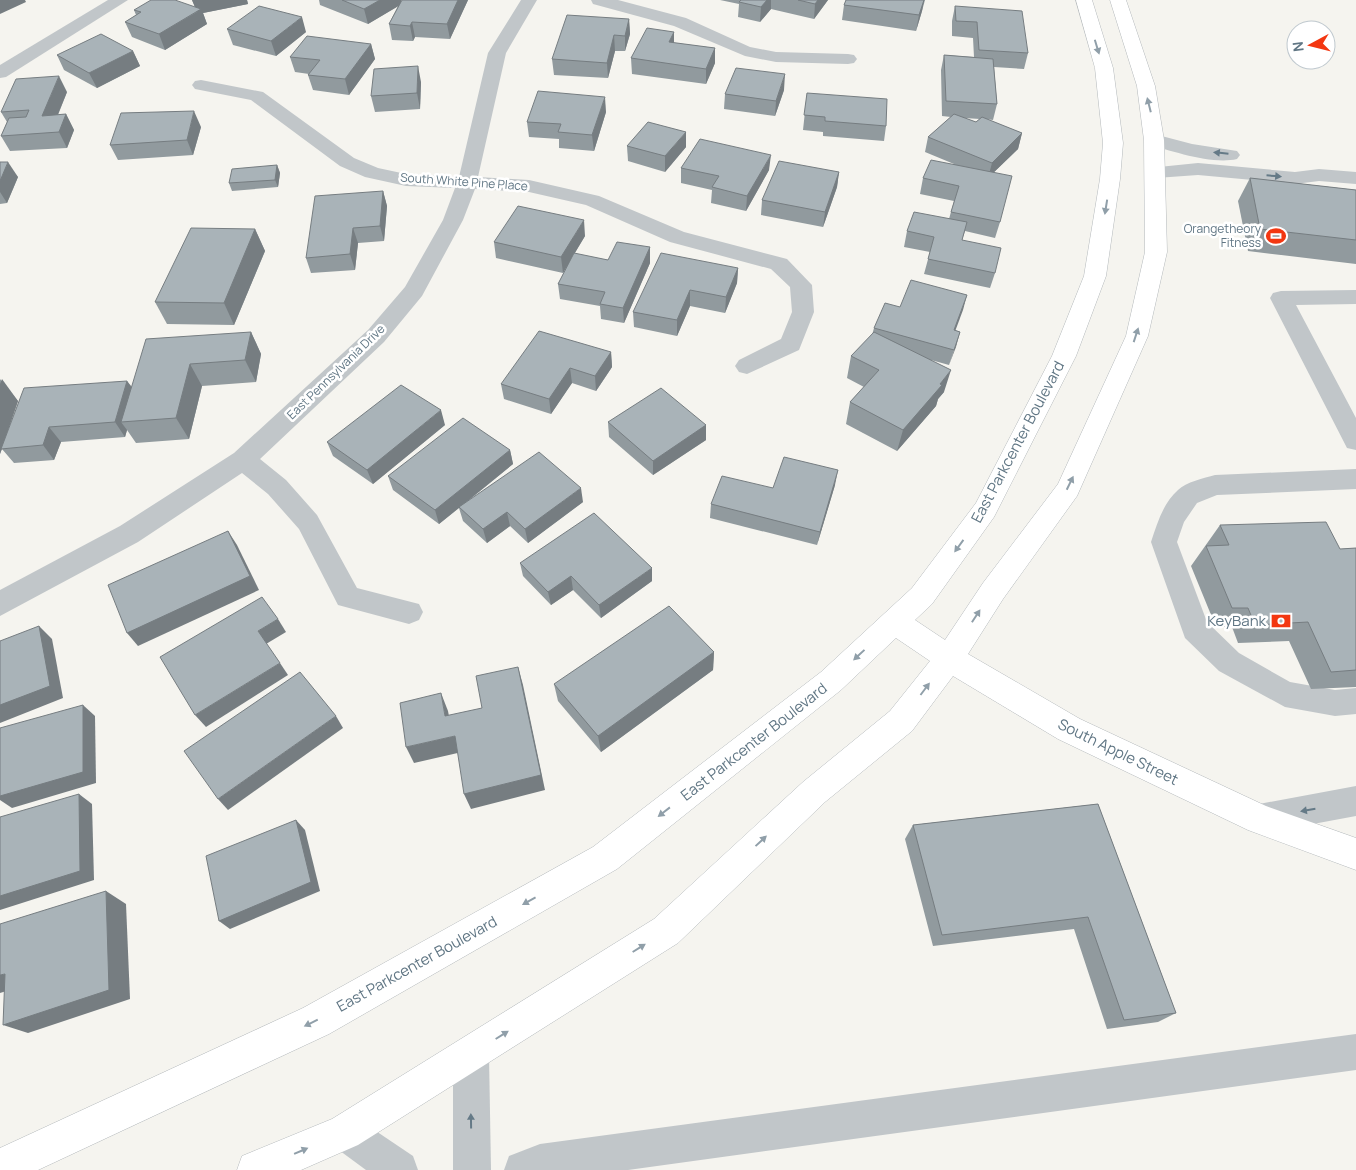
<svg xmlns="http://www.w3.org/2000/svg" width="1356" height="1170" font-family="Manrope,sans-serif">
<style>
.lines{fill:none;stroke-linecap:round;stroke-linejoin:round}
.major-casing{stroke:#b4b9bc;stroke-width:1}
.minor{fill:#c1c6c9;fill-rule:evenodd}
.major{fill:#fff;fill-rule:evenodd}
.wall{fill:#919a9e;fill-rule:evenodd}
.shaded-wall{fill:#767d81}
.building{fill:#a9b3b8;stroke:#767d81}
.oneway{fill:#909fa9}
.oneway2{fill:#657a87}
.labels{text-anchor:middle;stroke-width:5;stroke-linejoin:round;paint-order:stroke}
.far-street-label{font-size:12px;fill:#607684;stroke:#fff}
.far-poi-label{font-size:12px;fill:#607684;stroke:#fff;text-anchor:end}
.street-label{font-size:15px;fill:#607684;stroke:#fff}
.poi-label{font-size:15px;fill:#607684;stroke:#fff;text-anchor:end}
</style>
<rect width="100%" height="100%" fill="#f5f4ef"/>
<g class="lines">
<defs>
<polygon id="major" points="1076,0 1092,0 1113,68 1123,143 1120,179 1106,276 1076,356 994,517 932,604 915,620 945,640 983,583 1058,484 1126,336 1145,252 1144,140 1137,86 1110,0 1126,0 1155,86 1164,140 1167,252 1148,336 1077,496 1003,599 968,654 1080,719 1266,806 1356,838 1356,870 1248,830 1058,739 953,676 912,731 825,802 678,943 358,1145 301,1170 237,1170 242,1156 332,1119 654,919 803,782 890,711 930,661 896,638 841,690 617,869 329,1034 38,1170 0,1170 0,1148 303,1008 593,847 821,672 912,588 976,503 1052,356 1084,276 1100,179 1103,143 1095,68"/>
</defs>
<!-- major casing -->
<use href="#major" class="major-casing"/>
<!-- minor -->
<g class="minor">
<polygon points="108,0 128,0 6,77 0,78 0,65"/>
<polygon points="521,0 537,0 506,53 478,177 529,180 599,196 684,232 787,259 812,285 814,312 799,350 747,374 739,372 735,366 739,360 781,339 792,312 790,287 771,269 670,242 586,205 529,192 475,189 463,220 422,296 384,342 260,459 286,480 317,515 357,588 419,604 423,612 419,620 409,624 338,605 299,529 268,494 242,473 138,542 0,616 0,590 120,526 234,453 368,330 405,287 443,220 455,188 406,186 365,177 340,166 251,100 195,89 192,85 195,81 201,80 263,92 354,158 378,168 406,174 459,177 488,53"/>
<polygon points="591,0 618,0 686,18 750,47 776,52 848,54 854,55 857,59 854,63 848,64 776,62 745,56 674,26 593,4"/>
<path d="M1154,134l38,10 45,7 3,4 -3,4c-25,6 -65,-8 -90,-15l-3,-4 3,-4z"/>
<polygon points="1198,163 1295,172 1319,169 1356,172 1356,184 1319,181 1295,184 1198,175 1156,178 1149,176 1146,172 1149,168"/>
<polygon points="1356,290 1356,304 1296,305 1356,418 1356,450 1347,448 1270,298 1273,293 1281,291"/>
<path d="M1356,469v20l-139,6 -20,8 -13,19 -7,20 30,80 32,31 51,29 45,8 21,-2v26l-21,2 -50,-9 -66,-36 -34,-33 -34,-96c6,-18 12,-39 27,-52 8,-8 26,-12 37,-15z"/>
<polygon points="1356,786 1356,816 1259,834 1248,830 1243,819 1248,808 1259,804"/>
<polygon points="1356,1034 1356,1070 628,1170 504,1170 509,1156 540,1144"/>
<polygon points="471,1037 484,1042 489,1055 491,1170 453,1170 453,1055 458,1042"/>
<polygon points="345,1113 358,1119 413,1156 418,1170 366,1170 332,1145 326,1132 332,1119"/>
</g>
<!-- major -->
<use href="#major" class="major"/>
</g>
<!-- wall -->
<g class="wall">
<polygon points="192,0 247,0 248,4 203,13 207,24 165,50 132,37 125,22 136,15 134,10 195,7"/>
<polygon points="319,0 401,0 401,2 402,0 468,0 450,39 415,37 413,41 392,40 389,24 398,6 368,24 320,5"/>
<polygon points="720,0 828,0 814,19 771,9 760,22 738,17 739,4"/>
<polygon points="846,0 925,0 922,11 916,31 842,20 844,5"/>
<path d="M955,6l73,47 -4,16 -30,-2 3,37 -4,16 -7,-1 36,14 -4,16 -24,23 6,50 -5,16 -30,-7 -3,9 33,33 -5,15 -66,-14 6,-22 -26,-5 3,-16 42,-12 5,-18 -34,-7 3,-16 31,-14 -29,-12 3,-15 23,-20 -9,-1 -1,-46 3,-15 30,2 -1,-19 -21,-2v-15zM964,118l16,1 -4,3z"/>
<polygon points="629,19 630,34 625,51 615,51 608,78 554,75 552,59"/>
<polygon points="227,29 306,32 276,56 233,45"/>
<polygon points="674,32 674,43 715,48 715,63 706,84 632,74 631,58"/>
<polygon points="371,44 375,59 349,95 313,90 308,75 309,74 295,72 290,57"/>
<polygon points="133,51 140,66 97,88 64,70 57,55"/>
<polygon points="421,82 420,109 375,112 371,96"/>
<polygon points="784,90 775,116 724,109 725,94"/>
<polygon points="67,92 58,115 66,114 74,130 67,148 10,151 1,136 7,122 1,112"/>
<polygon points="807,93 886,126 884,141 823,136 823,132 803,130"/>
<polygon points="606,112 594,151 559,148 559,139 529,137 527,122"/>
<polygon points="201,127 193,155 118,160 110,145"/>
<polygon points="627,146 686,147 665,172 628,161"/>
<polygon points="0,162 18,177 7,203 0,204"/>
<polygon points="277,165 280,173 278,187 232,191 229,183"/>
<polygon points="681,168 769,170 746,211 711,203 712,190 681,183"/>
<polygon points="839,172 837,187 823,227 761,215 762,200"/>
<polygon points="1250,178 1356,190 1356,264 1248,251 1238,201"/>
<polygon points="383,191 387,206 384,241 358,243 355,270 311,273 306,258"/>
<polygon points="255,229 265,251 234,325 167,324 155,302"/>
<polygon points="585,236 574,254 608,260 650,247 650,263 624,323 601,319 600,306 560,299 558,284 569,263 563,273 496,258 494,242"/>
<polygon points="738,268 737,283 725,313 690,306 677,336 634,327 633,312"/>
<polygon points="967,295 955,330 960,332 949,365 931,360 944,392 938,399 936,406 897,451 846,424 850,402 864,387 847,378 851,356 872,335 874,328 900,307"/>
<polygon points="251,332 261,354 256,382 202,386 189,439 136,443 127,430 125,437 61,442 54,460 14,463 2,449 0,454 0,379 18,401 7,433 127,381 132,387"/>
<polygon points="611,352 612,367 596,391 572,383 551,414 504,399 501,384"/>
<polygon points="608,422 706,425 706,440 653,475 609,437"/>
<polygon points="445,425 373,484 333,456 327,442"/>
<polygon points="510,450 513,464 462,506 583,502 528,543 510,526 487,543 463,521 459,508 439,524 393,490 388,476"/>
<polygon points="835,485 817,545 710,518 711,504 773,488"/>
<polygon points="1220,525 1340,549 1356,548 1356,687 1311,689 1289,641 1238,643 1232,627 1216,627 1191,566"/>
<polygon points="520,563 652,581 601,618 573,590 551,605 523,576"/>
<polygon points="714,652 713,670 601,752 558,701 554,684"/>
<polygon points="1098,804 1176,1013 1158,1022 1107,1029 1074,929 933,946 905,839 913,825"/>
</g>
<!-- shaded-wall -->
<g class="shaded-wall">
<polygon points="0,0 25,0 26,2 0,14"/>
<polygon points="192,0 247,0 248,4 203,13 207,24 165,50 159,34 197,12"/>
<polygon points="380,0 401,0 402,4 368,24 364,9"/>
<polygon points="458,0 468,0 450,39 447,24"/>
<polygon points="767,0 771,0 771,9 760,22 761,7"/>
<polygon points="818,0 828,0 814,19 815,4"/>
<polygon points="924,0 922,11 916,31 919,15"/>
<polygon points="302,17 306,32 276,56 271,41"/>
<polygon points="629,19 630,34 625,51 625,36"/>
<polygon points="412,22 415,37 413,41 410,26"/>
<polygon points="674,32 674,47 669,42"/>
<polygon points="614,35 615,51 608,78 607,63"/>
<polygon points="371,44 375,59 349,95 345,79"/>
<polygon points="715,48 715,63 706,84 706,69"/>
<polygon points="133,51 140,66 97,88 89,73"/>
<polygon points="418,66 421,82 420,109 417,93"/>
<polygon points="785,74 784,90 775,116 776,101"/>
<polygon points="59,76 67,92 51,131 42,116"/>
<polygon points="605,97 606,112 594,151 592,135"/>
<polygon points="194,111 201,127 193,155 187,140"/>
<polygon points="66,114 74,130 67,148 59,132"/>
<polygon points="686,132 686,147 665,172 665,156"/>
<polygon points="1022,133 1018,149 988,178 992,163"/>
<polygon points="771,155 769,170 746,211 747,196"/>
<polygon points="8,162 18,177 7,203 0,192 0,181"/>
<polygon points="277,165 280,173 278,187 275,180"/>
<polygon points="839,172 837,187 823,227 825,212"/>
<polygon points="383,191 387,206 384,241 380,226"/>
<polygon points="584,220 585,236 563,273 561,257"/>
<polygon points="353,228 358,243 355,270 350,254"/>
<polygon points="255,229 265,251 234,325 224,303"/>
<polygon points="650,247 650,263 624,323 623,308"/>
<polygon points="738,268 737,283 725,313 726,297"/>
<polygon points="690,290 690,306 677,336 677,320"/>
<polygon points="967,295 963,310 950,345 954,330"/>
<polygon points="251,332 261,354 256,382 245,360"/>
<polygon points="960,332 956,347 949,365"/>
<polygon points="611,352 612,367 596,391 595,376"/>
<polygon points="190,364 202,386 189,439 176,418"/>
<polygon points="570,368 572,383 551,414 549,399"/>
<polygon points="951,370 944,392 938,399 936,406 897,451 903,430"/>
<polygon points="2,379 18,401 0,454 0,384"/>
<polygon points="127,381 137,395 121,422 127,430 125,437 115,422"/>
<polygon points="441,410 445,425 373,484 367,470"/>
<polygon points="706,425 706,440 653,475 653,461"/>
<polygon points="49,427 61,442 54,460 43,445"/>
<polygon points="510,450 513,464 439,524 435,510"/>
<polygon points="838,470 835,485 817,545 820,532"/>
<polygon points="581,488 583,502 528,543 525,529"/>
<polygon points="507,512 510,526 487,543 483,529"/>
<polygon points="228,531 237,545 259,590 138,646 127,633"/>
<polygon points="652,568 652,581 601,618 599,605"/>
<polygon points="571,576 573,590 551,605 548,592"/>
<polygon points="278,619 286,632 266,644 258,631"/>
<polygon points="39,626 52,639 63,698 0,723 0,705"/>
<polygon points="714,652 713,670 601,752 598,736"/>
<polygon points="280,663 288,675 206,727 195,715"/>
<polygon points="518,667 523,685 545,790 471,809 464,794"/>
<polygon points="441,693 448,711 452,733 445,716"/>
<polygon points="83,705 95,716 96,783 12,808 0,800 0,796"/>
<polygon points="336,716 343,728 228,810 218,799"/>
<polygon points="455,736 462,752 414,763 406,747"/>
<polygon points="79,794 92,804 94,880 0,910 0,896"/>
<polygon points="296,820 305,830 320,891 230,929 219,921"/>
<polygon points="106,891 126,904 130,999 28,1033 3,1025"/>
<polygon points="5,974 29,984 0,993 0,975"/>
</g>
<!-- building -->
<g class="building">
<polygon points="151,0 175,0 201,9 159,34 125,22 141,12 134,10"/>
<polygon points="342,0 380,0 364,9"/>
<polygon points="402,0 458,0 447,24 412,22 410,26 389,24"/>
<polygon points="741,0 767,0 761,7 739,2"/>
<polygon points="798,0 818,0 815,4"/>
<polygon points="846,0 924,0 919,15 844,5"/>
<polygon points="259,6 302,17 271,41 227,29"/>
<polygon points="955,6 1022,11 1028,53 979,50 977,22 956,21"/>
<polygon points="567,15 629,19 625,36 614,35 607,63 552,59"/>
<polygon points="647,28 674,32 669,42 715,48 706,69 631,58"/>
<polygon points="101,34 133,51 89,73 57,55"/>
<polygon points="307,36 371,44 345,79 308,75 320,60 290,57"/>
<polygon points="944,55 993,59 997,104 946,101"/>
<polygon points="418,66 417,93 371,96 374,69"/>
<polygon points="736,68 785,74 776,101 725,94"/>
<polygon points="59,76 42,116 66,114 59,132 1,136 9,118 26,117 29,110 1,112 16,79"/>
<polygon points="538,91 605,97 592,135 558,132 561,124 527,122"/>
<polygon points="807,93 887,99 886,126 825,121 825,117 804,115"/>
<polygon points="194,111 187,140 110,145 121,113"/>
<polygon points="954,114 976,122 982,117 1022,133 992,163 928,137"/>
<polygon points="648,122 686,132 665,156 627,146"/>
<polygon points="700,139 771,155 747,196 712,187 719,176 681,168"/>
<polygon points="931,160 1012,176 1000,222 951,212 959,186 923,178"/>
<polygon points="779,161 839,172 825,212 762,200"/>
<polygon points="0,162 8,162 0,181"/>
<polygon points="277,165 275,180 229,183 232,169"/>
<polygon points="1250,178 1356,190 1356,240 1260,229"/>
<polygon points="383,191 380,226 353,228 350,254 306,258 315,196"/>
<polygon points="518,206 584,220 561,257 494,242"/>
<polygon points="914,212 967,222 962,240 1001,248 995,273 928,259 934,237 907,231"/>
<polygon points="191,228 255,229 224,303 155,302"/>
<polygon points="617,242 650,247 623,308 600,304 605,292 558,284 574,253 608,260"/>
<polygon points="661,253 738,268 726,297 690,290 677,320 633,312"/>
<polygon points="911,280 967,295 954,330 960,332 954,350 874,328 885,303 900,307"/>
<polygon points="539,331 611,352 595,376 570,368 549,399 501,384"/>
<polygon points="251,332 245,360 190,364 176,418 121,422 146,339"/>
<polygon points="874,332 951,370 940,384 942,385 903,430 850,402 879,370 851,356"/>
<polygon points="127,381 115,422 49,427 43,445 1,449 24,388"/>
<polygon points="401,385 441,410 367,470 327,442"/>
<polygon points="661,388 706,425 653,461 608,422"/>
<polygon points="463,418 510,450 435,510 388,476"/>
<polygon points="539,452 581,488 525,529 507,512 483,529 459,507"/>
<polygon points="784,457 838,470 820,532 711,504 722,476 773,488"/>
<polygon points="594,513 652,568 599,605 571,576 548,592 520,563"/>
<polygon points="1326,522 1340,549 1356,548 1356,670 1331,672 1308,622 1255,625 1248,608 1232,608 1206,546 1229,545 1220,525"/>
<polygon points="228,531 250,576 127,633 108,585"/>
<polygon points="262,597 278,619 258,631 280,663 195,715 160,657"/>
<polygon points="669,606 714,652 598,736 554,684"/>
<polygon points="39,626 50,686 0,705 0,641"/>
<polygon points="518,667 541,775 464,794 455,736 406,747 400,703 441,693 445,716 482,708 476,676"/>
<polygon points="300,672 336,716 218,799 184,751"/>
<polygon points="83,705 83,772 0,796 0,728"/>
<polygon points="79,794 80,871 0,896 0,817"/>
<polygon points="1098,804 1176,1013 1124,1020 1088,917 942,935 913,825"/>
<polygon points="296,820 311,882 219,921 206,856"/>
<polygon points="106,891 109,990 3,1025 5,974 0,975 0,924"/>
</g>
<!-- one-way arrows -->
<defs><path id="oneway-solid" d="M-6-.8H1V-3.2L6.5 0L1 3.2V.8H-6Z" transform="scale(1.25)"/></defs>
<g class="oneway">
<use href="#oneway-solid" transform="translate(1097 47) rotate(73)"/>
<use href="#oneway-solid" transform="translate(1149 105) rotate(-104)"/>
<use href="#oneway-solid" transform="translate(1106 207) rotate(99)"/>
<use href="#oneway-solid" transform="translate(1136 335) rotate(-72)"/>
<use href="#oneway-solid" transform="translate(1070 483) rotate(-64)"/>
<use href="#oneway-solid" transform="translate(959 546) rotate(126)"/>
<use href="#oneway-solid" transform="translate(976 616) rotate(-57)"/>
<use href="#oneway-solid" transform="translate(859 655) rotate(137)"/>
<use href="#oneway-solid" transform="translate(925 689) rotate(-53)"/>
<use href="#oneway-solid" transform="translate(664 812) rotate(142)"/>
<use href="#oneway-solid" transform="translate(761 841) rotate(-43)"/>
<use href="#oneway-solid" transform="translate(529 901) rotate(151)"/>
<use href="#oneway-solid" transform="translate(639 948) rotate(-32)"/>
<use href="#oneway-solid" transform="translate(311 1023) rotate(154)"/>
<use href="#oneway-solid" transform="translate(502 1035) rotate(-32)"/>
<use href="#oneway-solid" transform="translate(301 1151) rotate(-23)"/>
</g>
<g class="oneway2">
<use href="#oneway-solid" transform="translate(1221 153) rotate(-174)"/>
<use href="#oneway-solid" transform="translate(1274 176) rotate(5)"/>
<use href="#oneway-solid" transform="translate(1308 810) rotate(170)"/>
<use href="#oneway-solid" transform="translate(471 1121) rotate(-91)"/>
</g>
<!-- icons -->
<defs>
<symbol id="stadium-bare" viewBox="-9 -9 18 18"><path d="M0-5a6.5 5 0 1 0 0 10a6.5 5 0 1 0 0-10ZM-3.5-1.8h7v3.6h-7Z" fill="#f33711" stroke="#fff" stroke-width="2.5" paint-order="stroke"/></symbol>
<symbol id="bank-bare" viewBox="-9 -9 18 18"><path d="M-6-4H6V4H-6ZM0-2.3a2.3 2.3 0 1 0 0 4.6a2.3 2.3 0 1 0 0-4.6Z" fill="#f33711" stroke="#fff" stroke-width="2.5" paint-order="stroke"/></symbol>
</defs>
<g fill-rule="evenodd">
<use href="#stadium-bare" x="1262" y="222" width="28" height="28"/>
<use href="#bank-bare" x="1267" y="607" width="28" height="28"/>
</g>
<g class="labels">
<!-- far-street labels -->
<g class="far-street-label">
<text transform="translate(464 182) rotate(4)" y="4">South White Pine Place</text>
<text transform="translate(336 372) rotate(-44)" y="4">East Pennsylvania Drive</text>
</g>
<!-- far-poi labels -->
<g class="far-poi-label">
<text x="1261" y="233">Orangetheory<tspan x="1261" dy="14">Fitness</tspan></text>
</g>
<!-- street labels -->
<g class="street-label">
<text transform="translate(1018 442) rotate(-62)" y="5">East Parkcenter Boulevard</text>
<text transform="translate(754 742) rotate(-38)" y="5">East Parkcenter Boulevard</text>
<text transform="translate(1118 752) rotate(26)" y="5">South Apple Street</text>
<text transform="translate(417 964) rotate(-29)" y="5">East Parkcenter Boulevard</text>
</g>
<!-- poi labels -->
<g class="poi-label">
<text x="1266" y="626">KeyBank</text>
</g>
</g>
<!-- north arrow -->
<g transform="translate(1311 45) rotate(263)"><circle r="24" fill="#ffffff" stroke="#bfc8ce"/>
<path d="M0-4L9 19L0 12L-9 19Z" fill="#f33711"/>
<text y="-8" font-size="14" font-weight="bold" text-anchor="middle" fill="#607684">N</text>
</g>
</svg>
